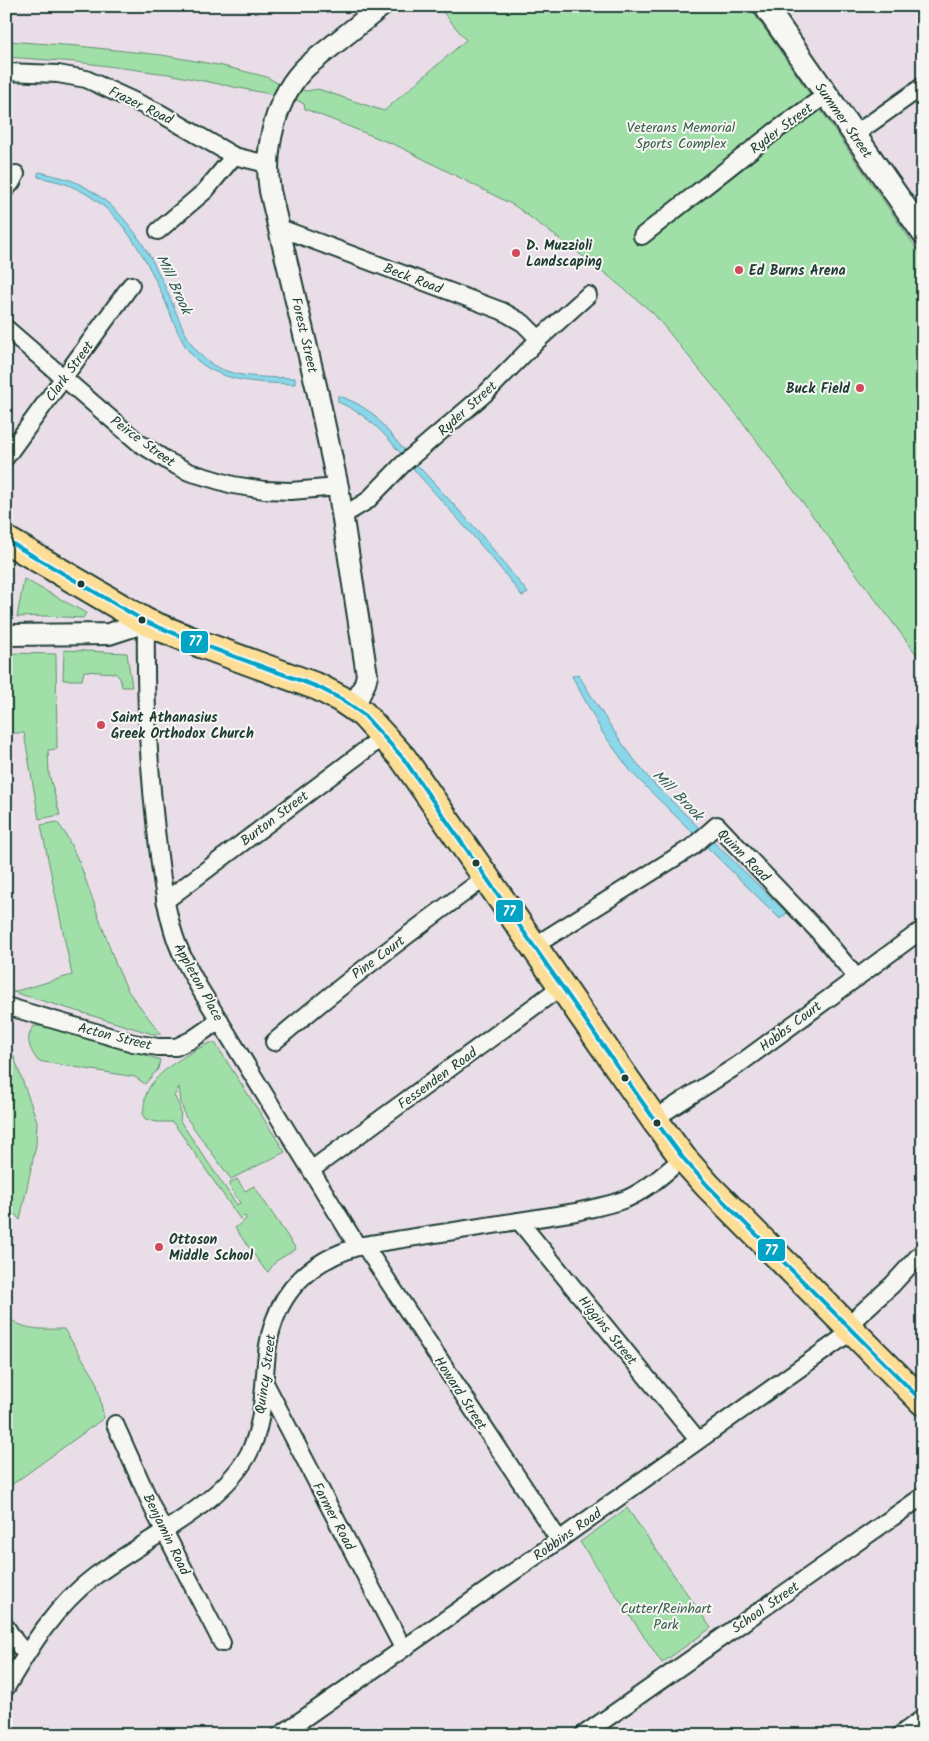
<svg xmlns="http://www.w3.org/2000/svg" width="929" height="1741" font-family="Kalam,sans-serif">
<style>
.green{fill:#a0e0a8;stroke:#608e6e}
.water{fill:#8ad7ea;stroke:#5f99a1}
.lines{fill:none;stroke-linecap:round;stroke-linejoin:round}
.minor-casing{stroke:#1f3d34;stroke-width:20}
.tertiary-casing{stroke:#1f3d34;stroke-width:24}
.secondary-casing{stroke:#1f3d34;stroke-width:26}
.primary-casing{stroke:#1f3d34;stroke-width:30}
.minor{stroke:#f6f6f2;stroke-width:16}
.tertiary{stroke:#f6f6f2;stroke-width:20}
.secondary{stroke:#f6f6f2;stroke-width:22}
.primary{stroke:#fdde96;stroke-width:26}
.bus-1-casing{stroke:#f6f6f2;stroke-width:8}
.bus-1{stroke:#02a4c6;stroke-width:4}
.poi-dot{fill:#d1495b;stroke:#f6f6f2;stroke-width:2}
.bus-dot{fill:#1f3d34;stroke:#f6f6f2;stroke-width:2}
.labels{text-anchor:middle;stroke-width:4;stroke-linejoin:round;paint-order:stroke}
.street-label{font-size:14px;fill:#1f3d34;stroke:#f6f6f2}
.park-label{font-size:14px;fill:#395e4b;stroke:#f6f6f2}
.poi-label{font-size:14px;font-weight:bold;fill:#1f3d34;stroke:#f6f6f2;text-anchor:start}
.water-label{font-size:15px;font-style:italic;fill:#345c58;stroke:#f6f6f2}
.line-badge{stroke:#f6f6f2;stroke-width:2}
.badge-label{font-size:14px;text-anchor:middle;font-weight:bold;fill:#fff}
</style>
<rect width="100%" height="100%" fill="#e9dee8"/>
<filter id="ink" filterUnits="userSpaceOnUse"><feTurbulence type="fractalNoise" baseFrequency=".02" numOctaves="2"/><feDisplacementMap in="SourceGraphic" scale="10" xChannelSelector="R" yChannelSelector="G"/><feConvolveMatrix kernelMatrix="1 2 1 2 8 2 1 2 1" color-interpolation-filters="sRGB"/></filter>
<g filter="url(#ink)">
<!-- green -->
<g class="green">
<polygon points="438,6 749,6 923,258 923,663 741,420 653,313 600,269 515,206 400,147 305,109 304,104 295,99 168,74 77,62 6,57 6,41 78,46 162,55 223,66 267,77 279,84 307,91 318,89 384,111 466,40"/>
<polygon points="24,579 86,613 83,618 46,616 17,617"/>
<polygon points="64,650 127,653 132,687 122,687 120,678 115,673 84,671 82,680 63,680"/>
<polygon points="6,653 56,654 57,749 48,750 49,774 60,815 39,819 24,733 6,733"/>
<polygon points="57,822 65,833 80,864 116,965 128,991 161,1034 153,1034 13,992 72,975 41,825"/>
<path d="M34,1026c18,0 37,7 54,12 24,7 48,13 72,22l-2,9 -13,15 -10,-7 -97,-16c-8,-11 -14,-23 -4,-35z"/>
<polygon points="6,1035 37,1121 36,1145 20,1220 12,1211 6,1218"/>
<path d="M210,1043h5l70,109 -54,27 -46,-63 -4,-13 -2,-16 -5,9c5,8 8,15 6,25l57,84 3,-2 -11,-18 2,-3 6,-3 8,12 9,-5 42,63 -20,12 -8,11 -3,-2 -30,-42 12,-10 -2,-2 -5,3 -65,-94 -4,-3h-14l-12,-3 -2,-4c1,-7 1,-16 4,-23 9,-21 43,-40 63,-49z"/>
<path d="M6,1313c12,19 39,16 58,16l32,51 8,38 -98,71z"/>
<polygon points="627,1508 711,1628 662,1663 580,1542"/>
</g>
<!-- water -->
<g class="water">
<path d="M40,172c11,3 22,5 33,9 53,23 79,74 100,124 9,22 19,48 40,60 25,14 56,12 82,13v6c-32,-1 -65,-1 -92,-19 -19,-13 -27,-37 -35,-57 -20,-47 -45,-98 -93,-120 -12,-6 -24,-8 -37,-11v-4z"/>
<path d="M338,395l20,9 15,10 47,54 59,64 49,61 -6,3c-32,-43 -69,-82 -105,-123 -26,-30 -40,-54 -79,-71z"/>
<path d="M578,674c23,38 46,75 75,109l134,130 -7,6 -148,-146 -30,-41 -30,-56z"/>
</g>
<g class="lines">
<defs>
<g id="minor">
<polyline points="6,72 58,74 86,79 158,112 234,156 267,164"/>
<polyline points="854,135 923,86"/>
<polyline points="6,189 12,182 16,174"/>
<polyline points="280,228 502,311 523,323 539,339"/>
<polyline points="158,231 205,191 234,156"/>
<polyline points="642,236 774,132 826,95"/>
<polyline points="6,328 139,443 171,463 189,472 233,485 264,490 291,491 338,487"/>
<polyline points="6,457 131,285"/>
<polyline points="342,516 367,501 403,464 487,392 539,339 588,295"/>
<path d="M146,622c-1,69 2,139 10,208 4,34 7,68 17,101 6,21 17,40 27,58l158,258"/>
<polyline points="165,901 384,736"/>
<polyline points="534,946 692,847 717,825 818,931 857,978"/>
<polyline points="6,1006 133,1043 158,1047 176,1047 191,1040 220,1020"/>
<path d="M274,1042c68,-58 139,-112 212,-165"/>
<polyline points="654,1119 738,1065 923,929"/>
<polyline points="311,1170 562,986"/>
<polyline points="519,1221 698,1440"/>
<polyline points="364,1245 559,1540"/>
<polyline points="847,1326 892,1285 923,1251"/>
<polyline points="265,1383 403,1648"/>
<polyline points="115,1424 155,1513 222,1643"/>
<polyline points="6,1627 15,1641 26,1654"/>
<path d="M6,1688c24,-41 50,-83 89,-112 47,-35 124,-69 153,-121 15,-27 15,-62 18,-92 4,-63 37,-102 98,-118l212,-33c17,-4 34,-7 50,-13 21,-9 39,-26 57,-41"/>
<polyline points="280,1735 559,1540 852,1331"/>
<polyline points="583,1735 923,1496"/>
<polyline points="900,1735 923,1718"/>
</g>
<g id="tertiary">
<polyline points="6,635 109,634 146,622"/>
<path d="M354,707l11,-24 2,-8 -29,-188 -20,-93 -48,-203c-7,-41 6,-96 37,-125l75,-60"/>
</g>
<polyline id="secondary" points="765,6 923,233"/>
<polyline id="primary" points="6,540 146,622 203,645 318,687 341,699 363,714 403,758 654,1119 683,1158 708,1186 923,1402"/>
</defs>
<!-- minor casing -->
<use href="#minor" class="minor-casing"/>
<!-- tertiary casing -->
<use href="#tertiary" class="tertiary-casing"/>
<!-- secondary casing -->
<use href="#secondary" class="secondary-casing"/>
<!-- primary casing -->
<use href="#primary" class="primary-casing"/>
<!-- minor -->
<use href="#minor" class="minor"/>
<!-- tertiary -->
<use href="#tertiary" class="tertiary"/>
<!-- secondary -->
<use href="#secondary" class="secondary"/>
<!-- primary -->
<use href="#primary" class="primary"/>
<defs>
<polyline id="bus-1" points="6,540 146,622 203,645 318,687 341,699 363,714 403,758 654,1119 683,1158 708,1186 923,1402"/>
</defs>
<!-- bus-1 casing -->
<use href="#bus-1" class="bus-1-casing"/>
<!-- bus-1 -->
<use href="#bus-1" class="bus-1"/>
</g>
</g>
<!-- markers -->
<g class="poi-dot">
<circle cx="516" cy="253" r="5"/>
<circle cx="739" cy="270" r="5"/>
<circle cx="860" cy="388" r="5"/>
<circle cx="101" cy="725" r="5"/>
<circle cx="159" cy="1247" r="5"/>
</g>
<g class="bus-dot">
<circle cx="81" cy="584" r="4.5"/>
<circle cx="142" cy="620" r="4.5"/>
<circle cx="476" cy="863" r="4.5"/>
<circle cx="625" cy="1078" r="4.5"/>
<circle cx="657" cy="1123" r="4.5"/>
</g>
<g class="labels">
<!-- street labels -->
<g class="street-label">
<text transform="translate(141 105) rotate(26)" y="5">Frazer Road</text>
<text transform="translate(844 120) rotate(55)" y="5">Summer Street</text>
<text transform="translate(781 128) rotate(-37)" y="5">Ryder Street</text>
<text transform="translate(413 278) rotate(21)" y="5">Beck Road</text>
<text transform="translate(305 335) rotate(77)" y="5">Forest Street</text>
<text transform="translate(69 371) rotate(-54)" y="5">Clark Street</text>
<text transform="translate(467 408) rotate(-42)" y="5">Ryder Street</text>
<text transform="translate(143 441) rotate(36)" y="5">Peirce Street</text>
<text transform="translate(274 818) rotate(-37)" y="5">Burton Street</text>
<text transform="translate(744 855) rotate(45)" y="5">Quinn Road</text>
<text transform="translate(378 957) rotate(-37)" y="5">Pine Court</text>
<text transform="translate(199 982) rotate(61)" y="5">Appleton Place</text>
<text transform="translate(790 1026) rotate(-37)" y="5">Hobbs Court</text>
<text transform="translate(115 1036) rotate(14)" y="5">Acton Street</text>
<text transform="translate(437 1078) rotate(-36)" y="5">Fessenden Road</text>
<text transform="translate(608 1330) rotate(51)" y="5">Higgins Street</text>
<text transform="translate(265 1374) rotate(-82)" y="5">Quincy Street</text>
<text transform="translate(461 1393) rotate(57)" y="5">Howard Street</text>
<text transform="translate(334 1516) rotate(62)" y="5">Farmer Road</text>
<text transform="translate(167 1534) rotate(64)" y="5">Benjamin Road</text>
<text transform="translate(567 1534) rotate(-35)" y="5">Robbins Road</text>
<text transform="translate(765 1607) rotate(-35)" y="5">School Street</text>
</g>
<!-- park labels -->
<g class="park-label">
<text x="681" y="132">Veterans Memorial<tspan x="681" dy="16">Sports Complex</tspan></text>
<text x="666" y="1613">Cutter/Reinhart<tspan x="666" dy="16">Park</tspan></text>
</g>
<!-- poi labels -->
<g class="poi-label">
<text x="526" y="250">D. Muzzioli<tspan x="526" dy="16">Landscaping</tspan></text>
<text x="749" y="275">Ed Burns Arena</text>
<text x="850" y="393" text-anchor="end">Buck Field</text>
<text x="111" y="722">Saint Athanasius<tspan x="111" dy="16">Greek Orthodox Church</tspan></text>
<text x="169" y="1244">Ottoson<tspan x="169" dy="16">Middle School</tspan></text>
</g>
<!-- water labels -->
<g class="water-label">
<text transform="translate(174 284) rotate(65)" y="5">Mill Brook</text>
<text transform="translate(678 795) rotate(45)" y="5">Mill Brook</text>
</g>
</g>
<g class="line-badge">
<rect x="180" y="630" width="29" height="24" rx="5" fill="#02a4c6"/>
<rect x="495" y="899" width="29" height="24" rx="5" fill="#02a4c6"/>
<rect x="757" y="1238" width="29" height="24" rx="5" fill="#02a4c6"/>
</g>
<g class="badge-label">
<text x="195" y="646">77</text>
<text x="509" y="916">77</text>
<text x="771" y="1255">77</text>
</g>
<!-- margin -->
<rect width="929" height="1741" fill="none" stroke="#f6f6f2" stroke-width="25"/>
<rect x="12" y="12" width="904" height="1716" fill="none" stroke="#1f3d34" stroke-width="2" filter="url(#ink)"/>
</svg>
